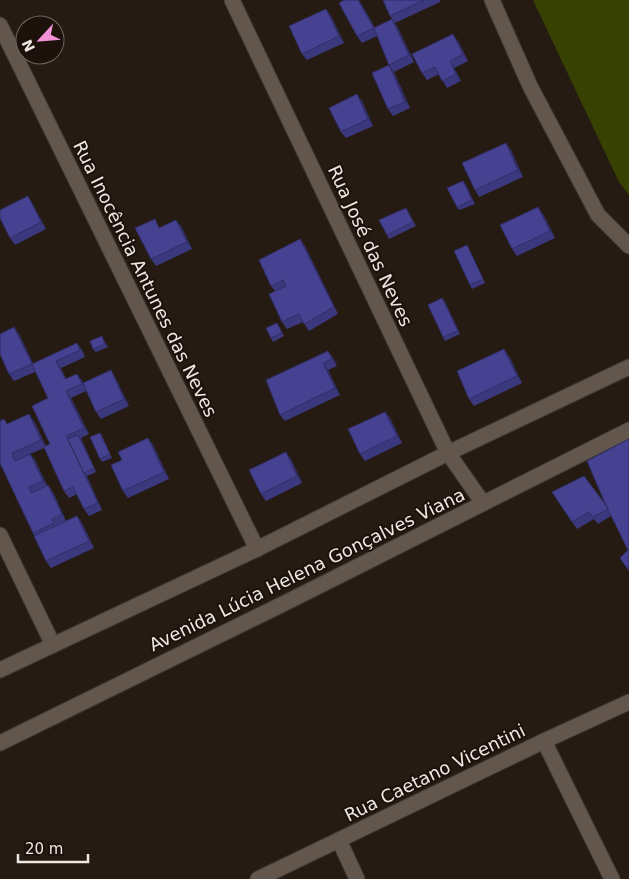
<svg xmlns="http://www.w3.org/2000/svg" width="629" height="879" font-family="'DejaVu Sans',sans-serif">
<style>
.green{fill:#374202}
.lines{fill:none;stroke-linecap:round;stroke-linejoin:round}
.minor-casing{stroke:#3f3833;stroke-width:17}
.tertiary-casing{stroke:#3f3833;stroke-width:17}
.minor{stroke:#62564d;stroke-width:15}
.tertiary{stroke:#62564d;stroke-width:15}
.wall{fill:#3c387d}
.shaded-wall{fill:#312e66}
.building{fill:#464191;stroke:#312e66}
.labels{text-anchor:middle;stroke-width:4;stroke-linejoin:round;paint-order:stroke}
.street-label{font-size:18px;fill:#eee7e2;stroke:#1c120b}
</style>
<rect width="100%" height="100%" fill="#251b13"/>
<!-- green -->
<polygon class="green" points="533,0 629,0 629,195 619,182"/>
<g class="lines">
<defs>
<g id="minor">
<polyline points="232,0 448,453 483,503"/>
<polyline points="492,0 530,86 598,215 629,246"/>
<polyline points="0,25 257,549"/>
<polyline points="0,535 53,645"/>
<polyline points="544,741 612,879"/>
<polyline points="339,840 357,879"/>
<polyline points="258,879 544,741 629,702"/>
</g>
<g id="tertiary">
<polyline points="0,670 257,549 448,453 629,367"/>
<polyline points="0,743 287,602 629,430"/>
</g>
</defs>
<!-- minor casing -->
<use href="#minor" class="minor-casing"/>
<!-- tertiary casing -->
<use href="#tertiary" class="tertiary-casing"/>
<!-- minor -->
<use href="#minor" class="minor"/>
<!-- tertiary -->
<use href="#tertiary" class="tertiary"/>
</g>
<!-- wall -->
<g class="wall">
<polygon points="344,0 359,0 375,28 397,26 414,62 394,72 389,65 377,36 362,43 357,36"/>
<polygon points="383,0 440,0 440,2 395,23 390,16"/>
<polygon points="331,16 344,43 307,60 302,54"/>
<polygon points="458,41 468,61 454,68 461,81 447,88 439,74 427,80 422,73"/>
<polygon points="389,65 394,72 410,108 393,116 388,109"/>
<polygon points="362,101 373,126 346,138 341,132"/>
<polygon points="511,150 523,177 479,197 475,190"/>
<polygon points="463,181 466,185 475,204 459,210 457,207"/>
<polygon points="28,196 32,203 46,229 15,245 10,238"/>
<polygon points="406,208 416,226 389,239 387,235"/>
<polygon points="543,214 555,238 517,256 512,249"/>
<polygon points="181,226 192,249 156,266 151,259 160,227"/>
<polygon points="300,239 305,246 338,314 309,331 303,322 287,329 282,322 275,291 271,286"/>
<polygon points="467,245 469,249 485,283 472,289 470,285"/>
<polygon points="442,298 445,302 460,334 445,341 443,337"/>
<polygon points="279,326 284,336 273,342 271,338"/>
<polygon points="19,334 33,364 77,343 82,350 85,357 61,368 66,379 82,380 83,383 115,377 129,406 101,419 96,412 86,391 71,398 89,434 81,438 96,472 87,476 86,474 102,510 89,516 84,509 77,494 69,498 64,491 44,448 30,454 35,460 47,486 53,492 66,521 77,516 82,523 94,548 51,568 46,561 0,463 4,419 7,424 34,421 46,446 50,444 48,398 35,372 14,381 9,374"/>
<polygon points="104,340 108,347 96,352 93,349"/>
<polygon points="328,351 333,358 337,366 328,370 340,395 285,421 280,415"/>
<polygon points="509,356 522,383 474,406 469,399"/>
<polygon points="385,412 390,418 402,443 365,461 360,454"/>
<polygon points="100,433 102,436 112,458 102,462 100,459"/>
<polygon points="148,438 153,445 169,479 128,498 123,491 122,460"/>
<polygon points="629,439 629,571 620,558 628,550 611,516 598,524 594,519 577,529 552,492 605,504"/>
<polygon points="291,459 302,483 266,501 261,494"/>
</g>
<!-- shaded-wall -->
<g class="shaded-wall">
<polygon points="358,0 359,0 379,35 374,28"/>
<polygon points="326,9 331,16 344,43 339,36"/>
<polygon points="392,19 397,26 414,62 409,55"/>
<polygon points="453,34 458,41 468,61 463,54"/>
<polygon points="450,61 454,68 461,81 456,74"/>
<polygon points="389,65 394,72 410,108 405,102"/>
<polygon points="357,94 362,101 373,126 368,119"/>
<polygon points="506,143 511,150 523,177 518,170"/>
<polygon points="463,181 466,185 475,204 472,200"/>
<polygon points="28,196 32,203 46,229 41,222"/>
<polygon points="538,207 543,214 555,238 550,231"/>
<polygon points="176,220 181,226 192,249 187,242"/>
<polygon points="300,239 305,246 338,314 334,307"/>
<polygon points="442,298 445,302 460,334 458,331"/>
<polygon points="14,327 19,334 37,371 32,364"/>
<polygon points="504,349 509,356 522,383 517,376"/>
<polygon points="328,351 333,358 337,366 332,359"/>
<polygon points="56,361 61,368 70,386 65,379"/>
<polygon points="323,363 328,370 340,395 335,388"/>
<polygon points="111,370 115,377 129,406 124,399"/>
<polygon points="77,374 82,380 86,391 82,384"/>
<polygon points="66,391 71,398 89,434 84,428"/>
<polygon points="385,412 390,418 402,443 397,436"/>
<polygon points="29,414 34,421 46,447 41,440"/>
<polygon points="78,435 81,439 96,472 94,468"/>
<polygon points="66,436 71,443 102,510 98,503"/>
<polygon points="148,438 153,445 169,479 164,472"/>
<polygon points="286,452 291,459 302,483 297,476"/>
<polygon points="30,454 35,460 48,487 43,481"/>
<polygon points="48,485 53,492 66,521 62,514"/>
<polygon points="77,516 82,523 94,548 89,541"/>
</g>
<!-- building -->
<g class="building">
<polygon points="344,0 358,0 374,28 357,36 339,3"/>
<polygon points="383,0 424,0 390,16"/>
<polygon points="326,9 339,36 302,54 289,26"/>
<polygon points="392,19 409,55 389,65 374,28"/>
<polygon points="453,34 463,54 450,61 456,74 442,81 435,67 422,73 412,54"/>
<polygon points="389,65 405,102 388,109 372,73"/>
<polygon points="357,94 368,119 341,132 329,108"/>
<polygon points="506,143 518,170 475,190 462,163"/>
<polygon points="463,181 472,200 457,207 447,188"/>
<polygon points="28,196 41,222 10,238 0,218 0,210"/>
<polygon points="538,207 550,231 512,249 500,225"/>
<polygon points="406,208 413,222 387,235 379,220"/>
<polygon points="155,219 159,228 176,220 187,242 151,259 135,228"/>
<polygon points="300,239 334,307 304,324 299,314 282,322 269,294 286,286 283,280 271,286 259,260"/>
<polygon points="467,245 483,279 470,285 454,251"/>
<polygon points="442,298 458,331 443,337 428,305"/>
<polygon points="277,323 282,333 271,338 266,328"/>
<polygon points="14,327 32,364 9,374 0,354 0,334"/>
<polygon points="102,336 105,344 93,349 90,341"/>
<polygon points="77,343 80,350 56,361 65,379 77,374 82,384 66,391 84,428 66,436 98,503 84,509 73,487 64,491 44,447 50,444 32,406 48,398 32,364"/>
<polygon points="504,349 517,376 469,399 457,371"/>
<polygon points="328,351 332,359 323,363 335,388 280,415 266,380"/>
<polygon points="111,370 124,399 96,412 83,383"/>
<polygon points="385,412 397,436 360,454 348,429"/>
<polygon points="29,414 41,440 12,453 15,461 30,454 43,481 29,487 31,493 48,485 62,514 52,519 54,523 33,533 0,463 0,421 4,419 7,424"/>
<polygon points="100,433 110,454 100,459 90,437"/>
<polygon points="78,435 94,468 84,473 68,439"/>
<polygon points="148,438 164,472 123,491 111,465 122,460 118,452"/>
<polygon points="629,439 629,566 627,568 620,558 628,550 605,503 587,461"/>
<polygon points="286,452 297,476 261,494 249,470"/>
<polygon points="584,476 605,504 608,509 593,517 589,512 572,522 552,492"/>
<polygon points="77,516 89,541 46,561 34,536"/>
</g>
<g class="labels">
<!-- street labels -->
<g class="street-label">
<text transform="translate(370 246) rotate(65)" y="6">Rua José das Neves</text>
<text transform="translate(145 279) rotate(64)" y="6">Rua Inocência Antunes das Neves</text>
<text transform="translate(307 570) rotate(-26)" y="6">Avenida Lúcia Helena Gonçalves Viana</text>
<text transform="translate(435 773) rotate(-26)" y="6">Rua Caetano Vicentini</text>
</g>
</g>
<!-- north arrow -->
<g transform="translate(40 40) rotate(244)"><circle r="24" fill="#1c120b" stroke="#706761"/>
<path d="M0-4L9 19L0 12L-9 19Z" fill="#f391d6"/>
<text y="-8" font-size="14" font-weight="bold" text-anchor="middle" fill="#eee7e2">N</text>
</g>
<!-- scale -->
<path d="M18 854v8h70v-8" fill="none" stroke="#eee7e2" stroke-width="2.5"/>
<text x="25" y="854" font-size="15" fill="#eee7e2" stroke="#1c120b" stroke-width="4" paint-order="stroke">20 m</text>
</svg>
